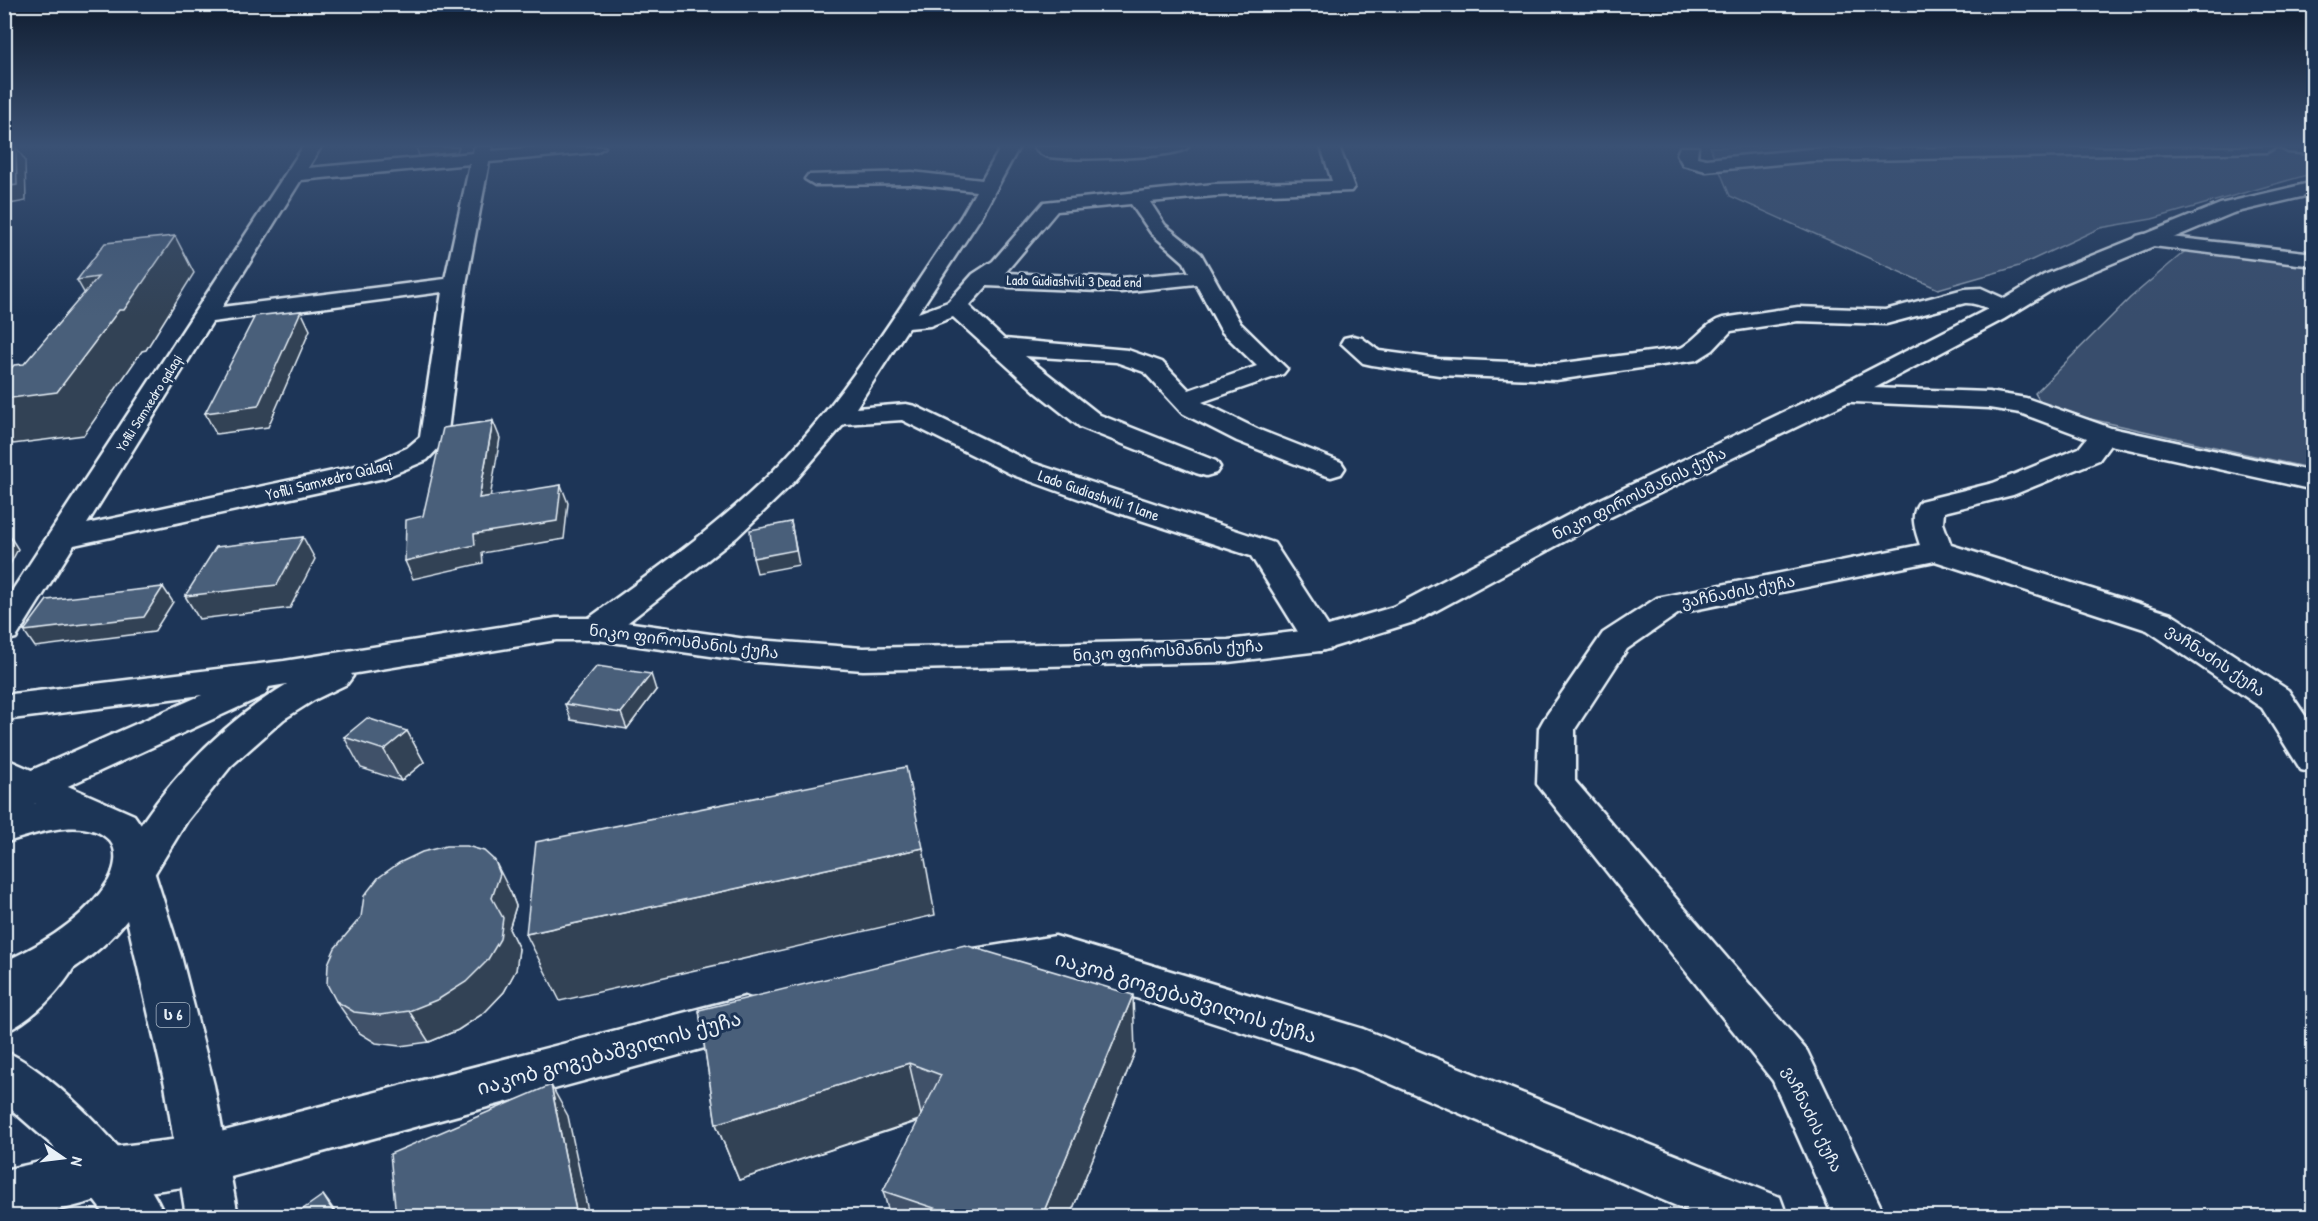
<svg xmlns="http://www.w3.org/2000/svg" width="2318" height="1221" font-family="'Patrick Hand','Noto Sans Georgian',sans-serif">
<style>
.green{fill:#374d6c;stroke:#909fb2;stroke-width:1.5}
.lines{fill:none;stroke-linecap:round;stroke-linejoin:round}
.minor-casing{stroke:#e8f1f8;stroke-width:5}
.major-casing{stroke:#e8f1f8;stroke-width:5}
.highway-casing{stroke:#e8f1f8;stroke-width:5}
.minor{fill:#1d3557;fill-rule:evenodd}
.major{fill:#1d3557;fill-rule:evenodd}
.highway{fill:#1d3557;fill-rule:evenodd}
.wall{fill:#3f5169;stroke:#e8f1f8;stroke-width:1.5}
.shaded-wall{fill:#334255;stroke:#e8f1f8;stroke-width:1.5}
.building{fill:#495e7a;stroke:#e8f1f8;stroke-width:1.5}
.labels{text-anchor:middle;stroke-width:6;stroke-linejoin:round;paint-order:stroke}
.far-street-label{font-size:14px;fill:#e8f1f8;stroke:#1d3557}
.shield{fill:#1d3557;stroke:#abb9c8;stroke-width:1.5}
.shield-label{font-size:15px;font-weight:bold;fill:#e8f1f8}
.street-label{font-size:16px;fill:#e8f1f8;stroke:#1d3557}
.near-street-label{font-size:20px;fill:#e8f1f8;stroke:#1d3557}
</style>
<rect width="100%" height="100%" fill="#1d3557"/>
<filter id="ink" filterUnits="userSpaceOnUse"><feTurbulence type="fractalNoise" baseFrequency=".0167" numOctaves="2"/><feDisplacementMap in="SourceGraphic" scale="12" xChannelSelector="R" yChannelSelector="G"/><feConvolveMatrix kernelMatrix="1 2 1 2 8 2 1 2 1" color-interpolation-filters="sRGB"/></filter>
<g filter="url(#ink)">
<!-- green -->
<g class="green">
<polygon points="1710,147 2313,147 2314,173 2152,219 2100,228 2019,266 1938,289 1730,196"/>
<polygon points="2190,247 2313,264 2313,469 2086,418 2042,405 2035,393 2130,298"/>
</g>
<g class="lines">
<defs>
<g id="minor">
<path d="M303,147h18l-13,21 165,-15 1,-6h18l-1,4 51,-4h63l-9,5 -107,10 -23,122 -19,155 -20,21 -43,18 -310,67 -58,93 -12,3v-38zM470,164l-25,115 -223,28 79,-127zM442,292l-22,145 -13,11 -32,14 -288,62 125,-202z"/>
<path d="M1001,147h18l-38,70 -63,96 30,-11 25,-28 20,-13 51,-59 170,-18 118,-3 -11,-34h18l15,40 -3,4 -137,5 -64,6 15,23 36,29 39,69 47,46 -4,5 -81,28 55,27 84,33 4,6 -4,6 -10,3 -10,-3 -84,-33 -55,-28 -38,-41 -28,-10 -91,-6 75,59 116,46 4,6 -4,6 -10,3 -10,-3 -116,-46 -43,-34 -84,-76 -23,9 -22,2 -52,80 50,-4 9,2 118,57 241,80 63,97 -5,8 -12,3 -12,-3 -57,-92 -135,-44 -103,-37 -111,-55 -58,4 -50,58 -57,55 -128,100 -12,3 -12,-3 -5,-8 5,-8c65,-48 132,-93 189,-151 73,-74 128,-167 187,-253l15,-26 -64,-7 -97,1 -10,-6 3,-4 104,-3 70,8zM1131,204l20,29 33,29 5,10 -68,6 -116,-5 52,-62zM1196,284l26,48 35,34 -68,24 -27,-28 -34,-12 -124,-11 -35,-33 18,-20 134,6z"/>
<path d="M1034,147h154c-8,12 -121,13 -139,10 -6,-1 -11,-5 -15,-10z"/>
<polygon points="1680,147 1698,147 1697,157 1706,159 1811,149 2276,147 2267,152 1811,161 1706,171 1683,165 1677,154"/>
<polygon points="2279,147 2314,147 2314,154 2288,152"/>
<polygon points="2144,234 2314,253 2314,266 2137,244 2133,240 2137,236"/>
<path d="M1981,288l33,15 4,5 -4,5c-18,4 -31,-11 -49,-10l-79,21 -88,-3 -67,10 -18,19 -16,10 -141,20 -117,-5 -67,-10 -9,-2 -22,-20 3,-5 9,-2 9,2 17,13 60,8 117,5 125,-16c15,-8 26,-26 42,-30l75,-11 87,3 79,-21z"/>
<path d="M1841,387l148,5 37,6 85,30 203,44v18l-204,-45 -11,15 -86,35 -69,17 -1,11 8,22 220,69 117,76 26,39v44l-13,-3 -39,-62 -115,-78 -212,-69 -256,52 -52,36 -52,80v52l232,270 78,165h-52l-60,-135 -236,-297 2,-56 5,-9 59,-86 54,-35 263,-53c-5,-16 -11,-30 0,-44l73,-18 86,-35 8,-10 -67,-25 -31,-5 -157,-7 -4,-6 4,-6z"/>
<polygon points="1055,936 1363,1029 1780,1197 1787,1216 1700,1216 1354,1068 1055,972 974,987 958,981 952,968 958,955 974,949"/>
<polygon points="745,997 761,1003 768,1017 761,1031 745,1037 205,1184 104,1198 86,1191 78,1173 86,1155 104,1148 205,1136"/>
</g>
<g id="major">
<path d="M2314,182v12l-81,19 -173,72 -56,34 -154,82 -250,121 -183,99 -97,30 -92,11 -365,8 -117,-9 -149,-21h-41l-205,34 2,2 -6,8 -33,16 -30,19 -53,47 -44,55 -38,62 -15,4 -15,-4 -6,-12c40,-76 100,-142 174,-187l-18,3 -4,8 -219,101 -28,19 -14,5v-35l14,-9 184,-81 -198,25v-25l280,-34 272,-43h41l149,21 117,9 365,-8 90,-11 75,-22 185,-97 254,-121 156,-80 56,-34 176,-71z"/>
<path d="M53,946l16,6 6,13c-12,24 -46,58 -71,67v-50l33,-30z"/>
<path d="M104,1148l18,7 8,18 -8,18c-36,14 -79,25 -118,25v-46z"/>
</g>
<g id="highway">
<path d="M4,758l130,57 19,27 3,13 -2,16 27,85 33,129 24,131h-52l-21,-131 -38,-165c-31,39 -76,66 -123,82v-40c39,-18 82,-44 105,-82 6,-11 10,-28 1,-39 -24,-27 -77,-7 -106,2v-31l32,-9 -32,-15z"/>
<path d="M4,1051c47,18 145,118 160,165h-58l-54,-71 -48,-42z"/>
</g>
</defs>
<!-- minor casing -->
<use href="#minor" class="minor-casing"/>
<!-- major casing -->
<use href="#major" class="major-casing"/>
<!-- highway casing -->
<use href="#highway" class="highway-casing"/>
<!-- minor -->
<use href="#minor" class="minor"/>
<!-- major -->
<use href="#major" class="major"/>
<!-- highway -->
<use href="#highway" class="highway"/>
</g>
<!-- wall -->
<g class="wall">
<polygon points="656,690 627,729 571,720 565,704"/>
<polygon points="407,731 424,762 401,781 361,768 344,737"/>
<polygon points="511,893 516,906 509,929 519,949 516,970 504,992 484,1013 458,1030 429,1042 400,1046 376,1043 358,1032 336,1001"/>
<polygon points="699,1010 1135,1052 1070,1216 890,1216 883,1191 919,1121 739,1180 716,1124"/>
</g>
<!-- shaded-wall -->
<g class="shaded-wall">
<polygon points="16,147 25,160 26,201 4,205 4,187"/>
<polygon points="416,147 459,147 457,152 419,156"/>
<polygon points="175,236 194,273 146,350 142,351 84,435 13,444 4,432 4,399 99,319 77,280"/>
<polygon points="301,311 310,330 268,427 216,434 205,413"/>
<polygon points="493,421 500,438 487,516 479,498"/>
<polygon points="561,485 568,503 564,539 482,553 483,563 413,579 405,561 474,534"/>
<polygon points="791,522 799,565 757,573 753,558"/>
<polygon points="9,535 18,549 4,576 4,544"/>
<polygon points="303,537 315,559 290,608 199,619 185,596"/>
<polygon points="163,587 173,602 154,632 35,647 24,631"/>
<polygon points="651,674 656,690 627,729 621,713"/>
<polygon points="407,731 424,762 401,781 384,750"/>
<polygon points="923,848 935,915 560,1001 526,934"/>
<polygon points="495,861 511,893 516,906 509,929 519,949 516,970 504,992 484,1013 458,1030 429,1042 409,1011 492,898"/>
<polygon points="1133,995 1135,1052 1070,1216 1042,1216"/>
<polygon points="909,1063 922,1119 739,1180 716,1124"/>
<polygon points="551,1085 568,1116 589,1216 577,1216"/>
<polygon points="323,1195 329,1203 338,1216 336,1216"/>
</g>
<!-- building -->
<g class="building">
<polygon points="4,147 16,147 17,185 4,187"/>
<polygon points="175,236 124,310 119,310 57,392 4,399 4,377 14,365 24,364 98,277 77,280 105,243"/>
<polygon points="301,311 258,406 205,413 255,316"/>
<polygon points="493,421 479,498 561,485 557,521 474,534 475,545 405,561 406,520 423,516 443,428"/>
<polygon points="791,522 796,550 753,558 750,530"/>
<polygon points="9,535 4,544 4,536"/>
<polygon points="303,537 277,585 185,596 216,547"/>
<polygon points="163,587 144,617 24,631 47,600"/>
<polygon points="597,666 651,674 621,713 565,704"/>
<polygon points="367,718 407,731 384,750 344,737"/>
<polygon points="906,767 923,848 526,934 536,842"/>
<polygon points="446,846 467,846 484,851 495,861 500,874 492,898 503,918 500,939 487,961 466,982 439,999 409,1011 380,1015 354,1012 336,1001 327,984 328,964 335,948 361,917 364,896 378,878 399,863 422,852"/>
<polygon points="965,945 1133,995 1042,1216 958,1216 883,1191 941,1075 909,1063 716,1124 699,1010"/>
<polygon points="551,1085 577,1216 396,1216 390,1154"/>
<polygon points="323,1195 336,1216 298,1216 296,1214"/>
</g>
</g>
<!-- sky -->
<linearGradient id="sky" x2="0" y2="1"><stop stop-color="#101d30"/><stop offset="0.46" stop-color="#3a5174"/><stop offset="1" stop-color="#3a5174" stop-opacity="0"/></linearGradient>
<rect width="2318" height="317" fill="url(#sky)"/>
<g class="labels">
<!-- far-street labels -->
<g class="far-street-label">
<text transform="translate(1074 281) rotate(1)" y="5">Lado Gudiashvili 3 Dead end</text>
<text transform="translate(149 403) rotate(-58)" y="5">Yofili Samxedro qalaqi</text>
</g>
<!-- shield labels -->
<rect class="shield" x="156.5" y="1003" width="33" height="24" rx="4.5"/>
<g class="shield-label">
<text x="173" y="1020">ს 6</text>
</g>
<!-- street labels -->
<g class="street-label">
<text transform="translate(329 479) rotate(-14)" y="6">Yofili Samxedro Qalaqi</text>
<text transform="translate(1639 493) rotate(-26)" y="6">ნიკო ფიროსმანის ქუჩა</text>
<text transform="translate(1099 495) rotate(19)" y="6">Lado Gudiashvili 1 lane</text>
<text transform="translate(1738 591) rotate(-11)" y="6">ვაჩნაძის ქუჩა</text>
<text transform="translate(684 641) rotate(7)" y="6">ნიკო ფიროსმანის ქუჩა</text>
<text transform="translate(1168 650) rotate(-3)" y="6">ნიკო ფიროსმანის ქუჩა</text>
<text transform="translate(2216 660) rotate(34)" y="6">ვაჩნაძის ქუჩა</text>
<text transform="translate(1813 1119) rotate(64)" y="6">ვაჩნაძის ქუჩა</text>
</g>
<!-- near-street labels -->
<g class="near-street-label">
<text transform="translate(1186 997) rotate(17)" y="7">იაკობ გოგებაშვილის ქუჩა</text>
<text transform="translate(609 1053) rotate(-15)" y="7">იაკობ გოგებაშვილის ქუჩა</text>
</g>
</g>
<!-- margin -->
<rect width="2318" height="1221" fill="none" stroke="#1d3557" stroke-width="24"/>
<rect x="12" y="12" width="2294" height="1197" fill="none" stroke="#e8f1f8" stroke-width="2" filter="url(#ink)"/>
<!-- north arrow -->
<g transform="translate(63 1158) rotate(104)" stroke="#1d3557" stroke-width="4.5" paint-order="stroke">
<path d="M0-4.5L10 22L0 15L-10 22Z" fill="#e8f1f8"/>
<text y="-9" font-size="16" font-weight="bold" text-anchor="middle" fill="#e8f1f8">N</text>
</g>
</svg>
